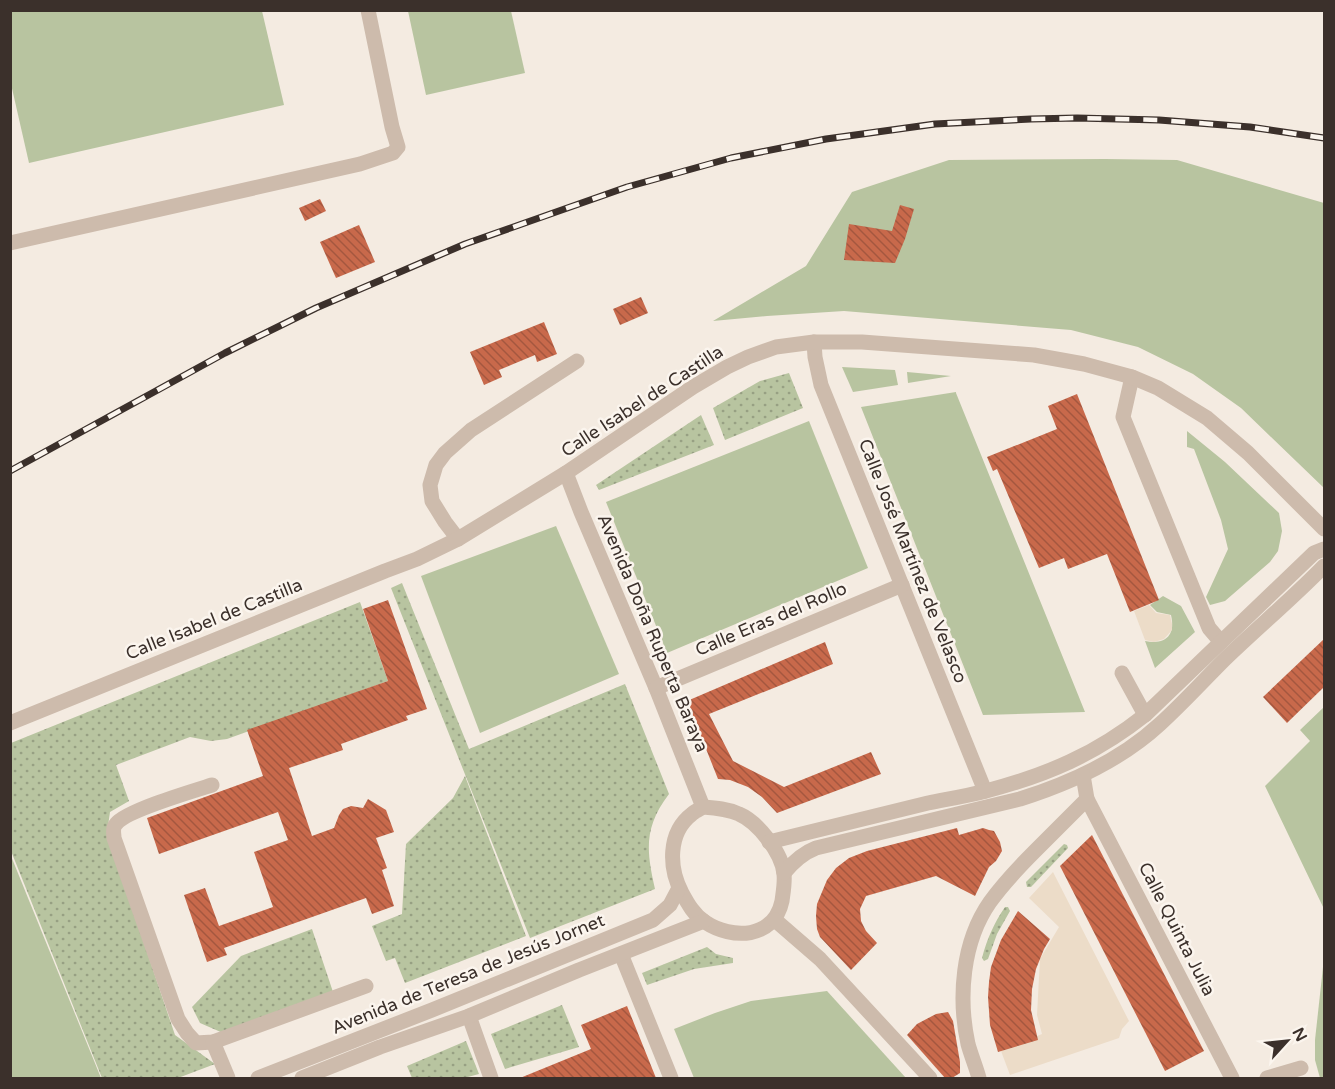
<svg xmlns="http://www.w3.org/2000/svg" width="1335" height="1089" font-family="'Varela Round',sans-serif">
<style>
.grass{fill:#b8c4a0}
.park{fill:url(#park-dots)}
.plaza{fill:#ecdcc8}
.building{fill:url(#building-back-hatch)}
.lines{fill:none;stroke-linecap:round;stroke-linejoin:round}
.minor{stroke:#cdbbac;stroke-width:15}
.rail-casing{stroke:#3b302b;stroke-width:7}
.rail{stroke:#fbf5ee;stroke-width:4.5;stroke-dasharray:14;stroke-linecap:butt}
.labels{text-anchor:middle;stroke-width:5;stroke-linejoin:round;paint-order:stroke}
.street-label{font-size:18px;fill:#3b302b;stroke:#fbf5ee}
</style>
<defs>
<pattern id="park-dots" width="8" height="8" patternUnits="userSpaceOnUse" patternTransform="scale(1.5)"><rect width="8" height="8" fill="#b8c4a0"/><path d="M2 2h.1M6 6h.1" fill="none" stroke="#97a083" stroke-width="1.8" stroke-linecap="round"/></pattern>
<pattern id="building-back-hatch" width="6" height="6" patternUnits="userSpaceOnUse" patternTransform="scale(1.5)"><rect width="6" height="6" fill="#c8694b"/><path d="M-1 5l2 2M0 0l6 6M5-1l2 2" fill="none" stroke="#a4573f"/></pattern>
</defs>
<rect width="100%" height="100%" fill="#f4ebe1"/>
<!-- grass -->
<g class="grass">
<polygon points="10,11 262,11 284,105 29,163 11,84"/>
<polygon points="408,11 511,11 525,73 426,95"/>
<polygon points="1105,159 1177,160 1324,203 1324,488 1241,408 1193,374 1138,347 1071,330 844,311 767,316 713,321 806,266 852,192 949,160"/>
<polygon points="842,367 895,370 898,385 853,392"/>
<polygon points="907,372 951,376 908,383"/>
<polygon points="956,392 956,393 1085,712 983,715 861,407"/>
<polygon points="809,421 868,568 667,653 606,502"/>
<polygon points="1187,431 1225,462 1279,513 1282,531 1278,551 1270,562 1225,601 1210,605 1206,597 1228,549 1221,520 1194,449 1187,447"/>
<polygon points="556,526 619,674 480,733 421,576"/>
<path d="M1163,596l18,10 14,26 -40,36 -10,-27c20,4 31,-5 26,-26l-14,-3 -7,-7z"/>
<polygon points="1324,707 1324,909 1265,786 1310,741 1300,730"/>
<polygon points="10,856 11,856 101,1078 11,1078"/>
<polygon points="1324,958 1324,1078 1320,1078 1315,1060 1315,1040"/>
<polygon points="827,991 906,1078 694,1078 674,1029 715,1013 751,1001"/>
</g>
<!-- park -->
<g class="park">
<polygon points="789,373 803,408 725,440 713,408 760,381"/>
<polygon points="701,415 714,445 599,490 596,485"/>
<path d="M402,583l67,166 156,-65 44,110c-25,33 -23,56 -14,95l-125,49 -139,-350z"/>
<polygon points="360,602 388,681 227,739 211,741 190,737 116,765 129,801 110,812 107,833 175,1035 215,1064 178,1078 102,1078 11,851 11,743"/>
<polygon points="465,776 526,936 405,983 395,958 386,961 372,926 402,914 406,844 453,798"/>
<polygon points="1064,844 1067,845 1068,848 1031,887 1027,887 1026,882"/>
<path d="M1005,907h3l2,4 -13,23 -9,25 -4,2 -2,-3c5,-19 12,-35 23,-51z"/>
<polygon points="312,929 333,992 223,1033 200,1023 192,1007 241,956"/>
<polygon points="707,947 716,954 733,958 733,963 694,969 647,985 642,973"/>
<polygon points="562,1005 579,1047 505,1069 491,1034"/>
<polygon points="466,1041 479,1074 464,1078 412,1078 407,1066"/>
</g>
<!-- plaza -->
<g class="plaza">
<polygon points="1149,605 1156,613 1170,615 1172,624 1172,630 1164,639 1154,642 1145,640 1134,611"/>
<polygon points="1053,872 1129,1021 1122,1029 1119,1038 1010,1075 1001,1051 1042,1034 1037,1015 1040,959 1059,927 1029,898"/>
</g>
<!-- building -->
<g class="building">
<polygon points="320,199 326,211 305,221 299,208"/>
<polygon points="900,205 914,209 905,239 895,263 844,260 849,224 892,231"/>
<polygon points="359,225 375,262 336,278 320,242"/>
<polygon points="641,297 648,313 620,325 613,309"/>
<polygon points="544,322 557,354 537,362 535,355 499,370 502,377 484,385 470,352"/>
<polygon points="1077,394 1159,600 1130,612 1107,554 1068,569 1064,558 1039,568 997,469 993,471 987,457 1057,429 1048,406"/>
<polygon points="388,600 427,709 406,716 408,720 341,744 343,750 289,768 312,836 334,828 339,815 343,809 351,806 363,808 368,799 386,810 394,832 376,838 387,868 382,870 394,906 372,914 366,898 224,948 227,955 207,962 184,895 205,888 219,926 273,907 254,852 288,840 278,812 159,854 147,818 263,776 247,730 388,681 363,609"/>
<polygon points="1324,639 1324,687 1287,723 1263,697"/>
<polygon points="825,642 833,664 709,714 733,761 784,787 871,752 881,774 777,813 762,797 748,787 730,780 718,779 687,701"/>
<polygon points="957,828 959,835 983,828 989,830 994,831 1000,842 1002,851 996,861 989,867 975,896 936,876 866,896 860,909 861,921 866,931 877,943 851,970 820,937 817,929 816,916 817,904 827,880 836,868 849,858 867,851"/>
<polygon points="1092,835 1204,1051 1165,1071 1060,866"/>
<polygon points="1018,911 1050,939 1044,949 1036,969 1032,989 1031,1010 1038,1040 998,1052 990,1025 988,997 989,982 991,967 1001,940"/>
<polygon points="627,1006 656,1078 520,1078 591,1049 581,1025"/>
<polygon points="948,1012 953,1021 960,1062 960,1073 952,1078 945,1078 907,1035 917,1024 936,1014"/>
</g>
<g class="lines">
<!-- minor -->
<g class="minor">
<polyline points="10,243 360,164 393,153 398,147 392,127 368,10"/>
<polyline points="814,342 815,357 821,385 985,791"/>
<polyline points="1132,377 1123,417 1209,628 1221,642"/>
<polyline points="566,473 581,512 656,688 703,807"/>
<polyline points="458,539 445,522 432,501 430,485 436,465 445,453 471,430 577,361"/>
<polyline points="1122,673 1145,715"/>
<polyline points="656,688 902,585"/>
<polyline points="10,723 385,571 417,559 458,539 566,473 693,387 727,367 748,357 776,347 814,342 862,342 1034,355 1084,364 1132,377 1158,388 1207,418 1248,453 1324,529"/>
<path d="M212,785c-19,6 -87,26 -96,39 -4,4 -2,9 -2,14l64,181 9,14 9,10 17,-1 153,-56"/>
<polyline points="1087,799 1232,1078"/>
<path d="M703,807c13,1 25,2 36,7 19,8 43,39 45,60 1,9 -1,19 -2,27 -8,38 -50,39 -77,21 -11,-7 -17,-18 -23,-29 -13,-24 -15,-60 10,-79 3,-3 8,-5 11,-7z"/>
<path d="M769,842c53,-13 106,-26 159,-39 20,-4 39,-7 58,-12 61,-16 110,-37 159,-76l169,-162 10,-4"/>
<path d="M784,873c9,-11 19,-20 32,-25l204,-49c51,-16 100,-38 140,-75 22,-20 43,-43 64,-64 33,-32 69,-62 100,-94"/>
<polyline points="775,920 820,959 930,1078"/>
<polyline points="621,954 671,1078"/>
<polyline points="469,1016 491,1078"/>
<polyline points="213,1042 228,1078"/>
<polyline points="258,1078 432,1010 653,920 670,905 679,888"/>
<polyline points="302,1078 380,1047 469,1016 579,970 704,921"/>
<path d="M979,1078c-3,-11 -8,-23 -11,-34 -10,-46 -6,-102 22,-142 13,-18 29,-35 45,-51 18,-18 35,-35 52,-52l-4,-24"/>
<polyline points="1267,1078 1301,1068"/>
</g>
<defs>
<polyline id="rail" points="10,471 225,353 316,308 465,244 627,187 731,158 826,139 935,124 1031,119 1077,118 1159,120 1250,127 1324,138"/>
</defs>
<!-- rail casing -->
<use href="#rail" class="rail-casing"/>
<!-- rail -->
<use href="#rail" class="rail"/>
</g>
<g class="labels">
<!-- street labels -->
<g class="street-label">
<text transform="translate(642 401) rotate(-33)" y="6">Calle Isabel de Castilla</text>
<text transform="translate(913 561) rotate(68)" y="6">Calle José Martínez de Velasco</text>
<text transform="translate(214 619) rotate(-22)" y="6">Calle Isabel de Castilla</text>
<text transform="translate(771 619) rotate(-23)" y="6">Calle Eras del Rollo</text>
<text transform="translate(653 633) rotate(67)" y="6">Avenida Doña Ruperta Baraya</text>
<text transform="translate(1177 929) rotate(63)" y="6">Calle Quinta Julia</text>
<text transform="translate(468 974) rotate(-22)" y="6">Avenida de Teresa de Jesús Jornet</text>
</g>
</g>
<!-- border -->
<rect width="1335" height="1089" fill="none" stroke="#3b302b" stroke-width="24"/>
<!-- north arrow -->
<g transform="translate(1287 1041) rotate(63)" stroke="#fbf5ee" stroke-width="4.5" paint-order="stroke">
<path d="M0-4.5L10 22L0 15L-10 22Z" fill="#3b302b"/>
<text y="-9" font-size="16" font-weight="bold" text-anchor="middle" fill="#3b302b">N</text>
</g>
</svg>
